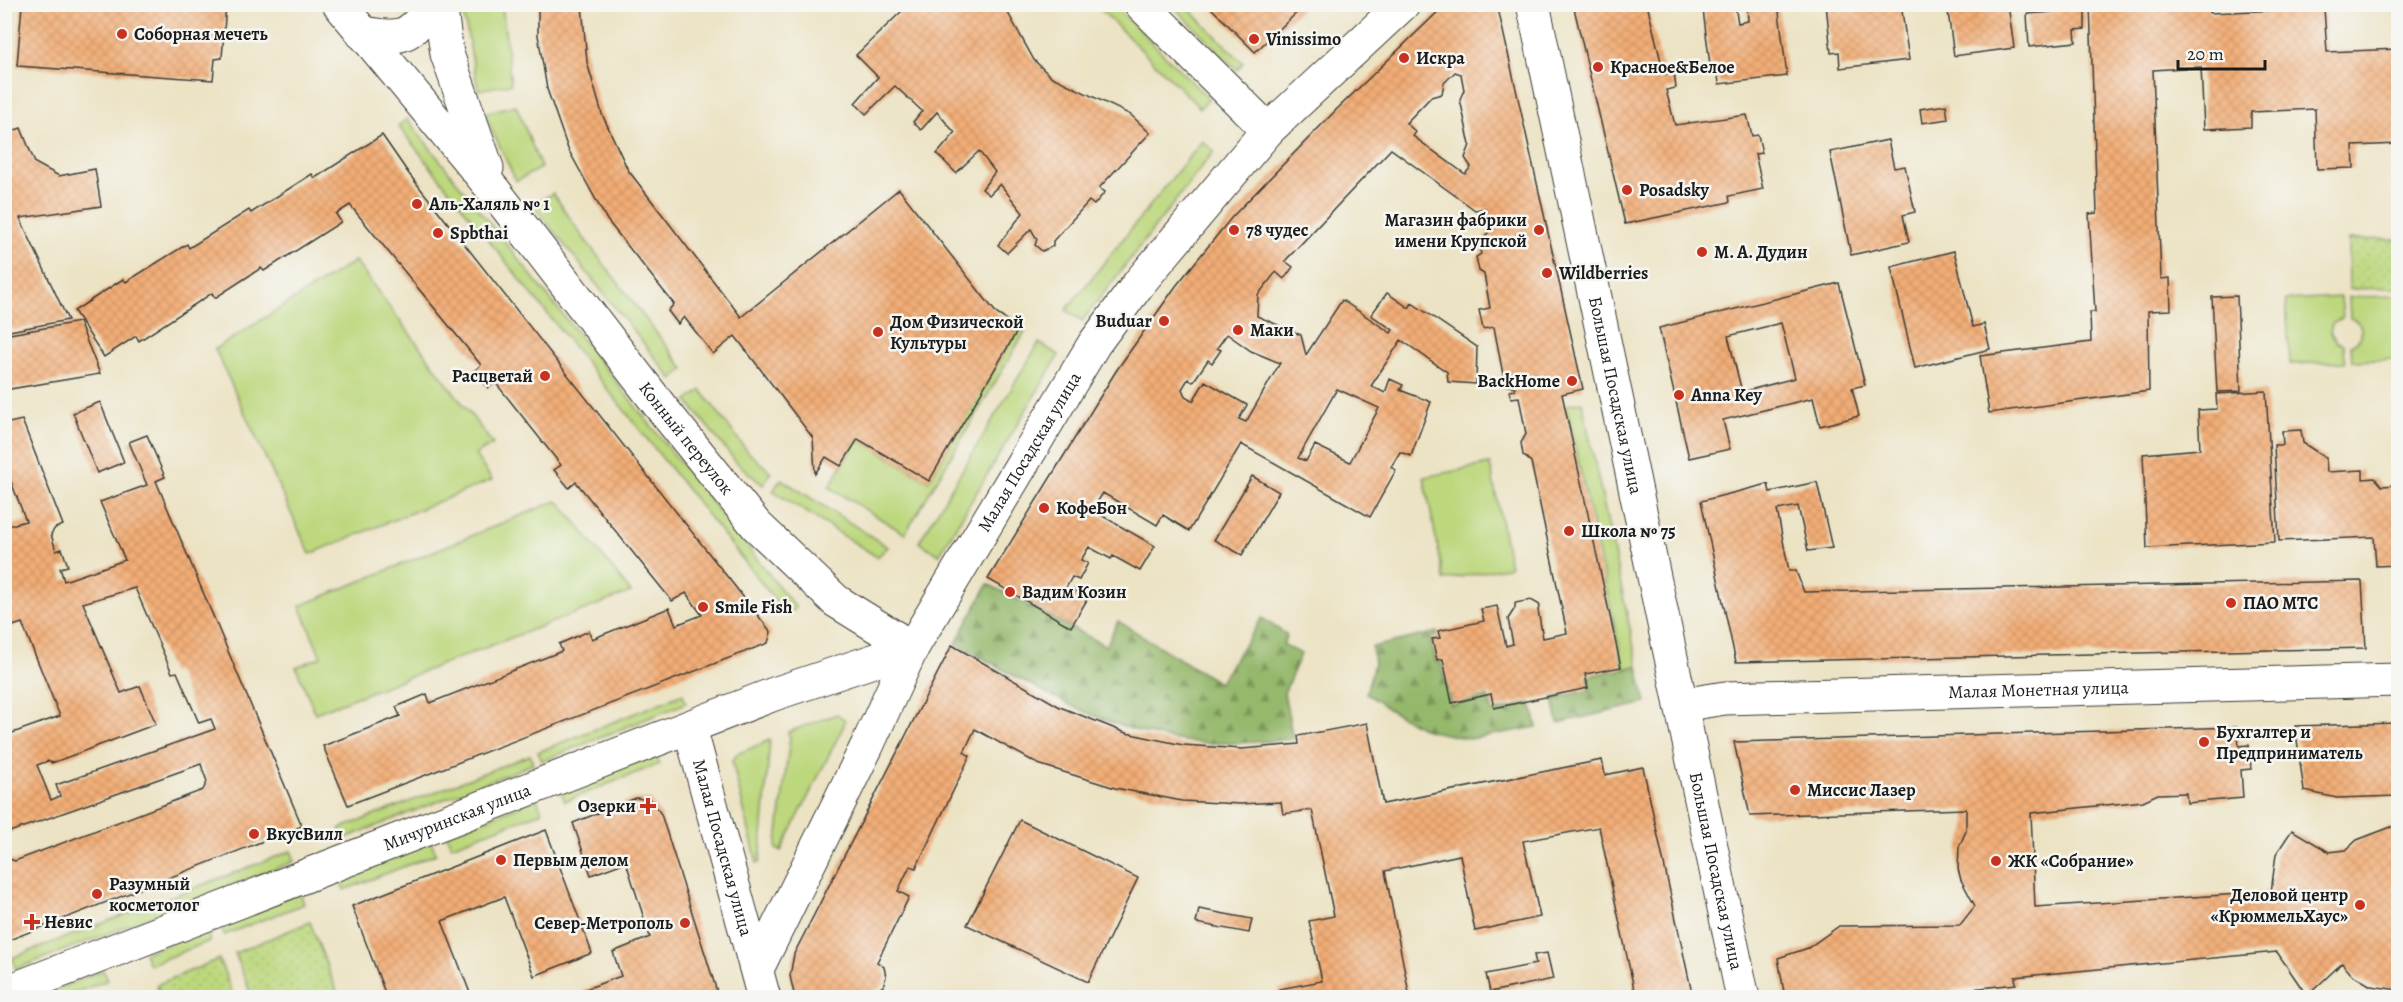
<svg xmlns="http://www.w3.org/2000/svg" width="2403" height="1002" font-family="Alegreya,serif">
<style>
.grass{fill:#bcd77c;stroke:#6c7a4c;stroke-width:1.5}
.forest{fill:url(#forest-firs);stroke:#586a44;stroke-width:1.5}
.park{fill:url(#park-dots);stroke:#6c7a4c;stroke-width:1.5}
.building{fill:url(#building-cross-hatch);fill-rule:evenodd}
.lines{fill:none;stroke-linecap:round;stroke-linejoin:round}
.street-casing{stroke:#3b3a35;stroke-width:35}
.street{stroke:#fff;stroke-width:33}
.poi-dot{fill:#c8321e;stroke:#f6f6f2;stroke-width:2}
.labels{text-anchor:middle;stroke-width:5;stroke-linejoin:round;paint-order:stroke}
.poi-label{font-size:18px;font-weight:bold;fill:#1c1c1c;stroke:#f6f6f2;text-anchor:start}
.street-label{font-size:18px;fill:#1c1c1c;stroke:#f6f6f2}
</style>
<defs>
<pattern id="forest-firs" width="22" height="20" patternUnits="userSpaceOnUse" patternTransform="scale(1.5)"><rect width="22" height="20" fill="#95b86c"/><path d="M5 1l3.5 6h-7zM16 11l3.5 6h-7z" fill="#799558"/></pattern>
<pattern id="park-dots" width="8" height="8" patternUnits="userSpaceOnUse" patternTransform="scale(1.5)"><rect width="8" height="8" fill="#bcd77c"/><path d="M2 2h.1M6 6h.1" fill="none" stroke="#a1b86b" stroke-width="1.8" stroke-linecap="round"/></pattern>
<pattern id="building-cross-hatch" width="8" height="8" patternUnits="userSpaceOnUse" patternTransform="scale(1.5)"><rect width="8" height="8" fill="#f2ad76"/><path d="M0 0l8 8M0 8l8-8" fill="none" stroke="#cf9466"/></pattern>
</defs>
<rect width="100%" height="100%" fill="#f6f6f2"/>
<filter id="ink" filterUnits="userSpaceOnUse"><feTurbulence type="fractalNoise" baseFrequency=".0167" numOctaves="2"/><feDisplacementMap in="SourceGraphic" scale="12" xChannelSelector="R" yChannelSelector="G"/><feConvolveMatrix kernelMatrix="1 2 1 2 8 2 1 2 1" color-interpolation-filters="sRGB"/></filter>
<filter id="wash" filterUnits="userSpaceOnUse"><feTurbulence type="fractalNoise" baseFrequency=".008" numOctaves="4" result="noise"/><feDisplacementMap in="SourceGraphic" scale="24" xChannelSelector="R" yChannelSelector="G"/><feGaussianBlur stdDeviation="1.35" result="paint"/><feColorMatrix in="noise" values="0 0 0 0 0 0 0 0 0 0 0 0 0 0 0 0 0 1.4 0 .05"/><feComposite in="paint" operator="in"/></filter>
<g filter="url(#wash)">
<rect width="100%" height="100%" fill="#ece3c4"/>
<!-- grass -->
<g class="grass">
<polygon points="462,5 502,5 511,84 478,90"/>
<polygon points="1096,5 1114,5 1209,99 1200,108"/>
<polygon points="1172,5 1185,5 1243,63 1237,70"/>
<polygon points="516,105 541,168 516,181 484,113"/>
<polygon points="407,119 796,608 787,615 398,126"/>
<polygon points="1202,141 1214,151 1082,321 1066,310"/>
<polygon points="553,193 580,233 684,369 672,379 533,205"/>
<polygon points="355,261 493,444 475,455 492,480 310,554 215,349"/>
<path d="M2398,296v63l-46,2 -1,-16c14,-7 14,-22 -1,-27l-1,-21z"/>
<polygon points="2341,297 2343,318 2332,324 2330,332 2337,342 2344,344 2345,362 2290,364 2286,300"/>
<polygon points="1019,328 1025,332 905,534 829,487 858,439 929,481"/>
<polygon points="1039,343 1059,355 939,555 919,542"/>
<polygon points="701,390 748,452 771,472 763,485 736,462 687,401"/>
<polygon points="1582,402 1638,666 1624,669 1566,405"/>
<polygon points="1490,464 1510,567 1444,580 1424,477"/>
<polygon points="781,479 888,547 877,557 773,491"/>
<polygon points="556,501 561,504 631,592 315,713 296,667 321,657 300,606"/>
<polygon points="683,694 686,703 542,761 538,752"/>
<polygon points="837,714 845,720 844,725 781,851 776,849 790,737 788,732"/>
<polygon points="770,740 760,862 757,863 732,761 737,754"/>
<polygon points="655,753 659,764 565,801 560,790"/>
<polygon points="530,755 533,764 343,839 339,829"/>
<polygon points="537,799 542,812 451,846 446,834"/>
<polygon points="431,841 436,854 344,890 339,877"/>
<polygon points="291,851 295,861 16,969 12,958"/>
<polygon points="300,892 304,904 224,935 220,924"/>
<polygon points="206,929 210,941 149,965 144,953"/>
<polygon points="103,970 108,980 64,997 32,998"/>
</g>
<!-- forest -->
<g class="forest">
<path d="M988,584l118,62 12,-25 101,62 43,-65 25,17 -4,9 18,10 -17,39 9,46c-37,3 -73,7 -110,2 -83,-12 -156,-58 -227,-98z"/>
<polygon points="1437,632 1437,636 1430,638 1436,662 1441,661 1451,705 1488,697 1493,712 1531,703 1537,727 1470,739 1426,730 1390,710 1366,693 1374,664 1372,647"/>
<polygon points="1638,666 1646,703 1558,723 1553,698 1590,690 1588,676"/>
</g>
<!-- park -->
<g class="park">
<polygon points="2398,239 2398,288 2349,289 2348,240"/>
<polygon points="310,922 339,997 252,997 235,953"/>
<polygon points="219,959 234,997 161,997 156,985"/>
</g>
<g id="blocks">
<!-- building -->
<g class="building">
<polygon points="22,4 226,4 222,58 215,59 213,80 17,66"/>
<polygon points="897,4 1003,4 1034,60 1050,76 1131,115 1150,133 1099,188 1105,192 1094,205 1089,201 1053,241 1053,246 1042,251 1035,245 1037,239 1031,229 1007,253 998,245 1023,213 1000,184 989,195 982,189 995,172 979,151 956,173 937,154 955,133 937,112 921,130 913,122 922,111 895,86 866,114 855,103 878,77 856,55 902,11"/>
<polygon points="1207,4 1306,4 1255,52"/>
<path d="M1446,4h51l86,385 -21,5 59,273 -36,7 3,14 -94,20 -3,-14 -39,9 -9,-44 -6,1 -5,-21 8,-1 -2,-7 46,-10 -3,-12 16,-3 9,40 7,-2 -5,-25 7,-11v-5l16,-3 9,5 -2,5 5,28 24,-5 -36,-171 -8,-7 -2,-12 5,-9 -7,-37 -8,1 -2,-7 6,-1v-3l-10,-2 -11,-58 -11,2 -4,-19 11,-2 -6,-34 -5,-3 -3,-14 5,-3 -2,-7 13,-21 5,-2 -1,-5 -7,2 -4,-13 -10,2 -84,-61 -106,112 8,6 -9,12 -8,-7 -18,23 -1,21 44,19 5,20 36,-55 49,33 2,-3 -22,-15 16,-22 22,15 3,-5 65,44 -1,37 -28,-2 -1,-10 -46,-32 -30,46 14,7 5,-14 13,6 -3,5 31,12 -20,54 -11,-4 -9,15 5,3 -26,47 -129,-73 -52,87 -26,-16 -6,10 -54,-32 -11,17 63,36 -15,25 -27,-15 -2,3 -22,-12 -8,13 7,3 -9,17 -7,-3 -10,18 6,3 6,-8 14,8 -17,29 -83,-48 128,-208 60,-85 56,-69 104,-107zM1455,72l6,2 3,16 -4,9 10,46 -5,13 6,9 -6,7 -52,-38 3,-4 -10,-9 25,-26 11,-3 2,-11zM1227,334l24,17 29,12 -34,59 -7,-3 8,-14 -42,-24 -12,20 -8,-5 -3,-7 6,-10 5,3 15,-22 4,3 9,-13 -4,-2zM1337,389l42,19 -29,54 -35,-17 -9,16 -8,-3z"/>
<polygon points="1573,4 1647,4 1664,74 1674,72 1676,88 1666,90 1675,125 1747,115 1752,136 1758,135 1762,153 1755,154 1763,189 1729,196 1730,202 1625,224"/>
<polygon points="1778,4 1787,76 1719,84 1717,65 1710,65 1703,10 1735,6 1738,23 1748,21 1747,5"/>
<polygon points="1826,4 1901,4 1909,60 1840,68 1839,52 1831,53"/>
<polygon points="1947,4 2008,4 2014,48 1954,56"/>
<polygon points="2058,4 2085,4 2085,29 2075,30 2076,42 2029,47 2027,14 2053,12"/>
<polygon points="2090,4 2210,4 2210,13 2324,8 2327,52 2398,49 2398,144 2353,146 2354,168 2317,169 2315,109 2251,112 2251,127 2204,129 2201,67 2153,70 2161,279 2170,278 2171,310 2148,311 2149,391 1989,413 1980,356 2091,342 2090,312 2095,312 2089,214 2097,213"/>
<polygon points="538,5 582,5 587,62 602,114 628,170 741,317 899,189 997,314 1019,328 929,481 858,439 841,466 826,457 815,474 813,438 735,336 713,354 684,317 678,324 668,311 674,304 607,220 568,149 547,89 538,35"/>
<polygon points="1946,105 1948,119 1922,123 1920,109"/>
<polygon points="21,128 35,163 59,176 95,169 101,206 20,218 68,320 4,332 4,300 11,299 4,284 4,134"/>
<polygon points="382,135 409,174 771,632 768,643 348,805 323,746 400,716 396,707 427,694 430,703 562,651 559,644 589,631 592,639 669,608 676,625 702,615 686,593 672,601 576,482 569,488 554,470 561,465 495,382 488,388 474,371 481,365 350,205 336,214 341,222 264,271 261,268 215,298 212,293 139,341 136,336 104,357 74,311 123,279 126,282 187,244 189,248 249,210 251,213 312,174 315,178"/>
<polygon points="1888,140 1894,168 1905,166 1915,212 1903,215 1909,242 1851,255 1830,152"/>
<polygon points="1954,251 1973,327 1984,324 1990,349 1915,368 1891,267"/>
<path d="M1839,283l26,102 -13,3 7,28 -39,10 -7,-28 -90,22 7,29 -41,9 -30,-130zM1781,323l14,55 -53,14 -14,-56z"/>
<polygon points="2237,296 2241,391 2217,392 2212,297"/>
<polygon points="79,322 100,374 4,390 4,335"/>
<polygon points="2266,391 2275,542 2147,548 2143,454 2200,449 2198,410 2217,409 2216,394"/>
<polygon points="100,402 124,462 97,473 73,413"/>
<path d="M22,420l41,105 -8,3 -4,6 5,17 6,-2 6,17 -8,2 4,13 61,-21 -25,-58 47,-17 -18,-43 18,-7 18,42 -9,4 146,345 -298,116v-85l11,4 188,-71 4,-8 -6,-18 -197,70v-98l56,-20 -38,-93 -18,6v-102l22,-6 -22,-58v-39zM135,588l37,85 5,-1 22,51 12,-4 4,10 -159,56 4,11 -9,4 -14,-35 11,-4 4,2 104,-39 -16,-38 -19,7 -38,-90z"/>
<polygon points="2301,430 2303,443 2326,458 2327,472 2363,470 2363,479 2375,478 2382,486 2398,485 2398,565 2376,566 2374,537 2279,541 2274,445 2283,445 2282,431"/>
<polygon points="1252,476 1279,492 1242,555 1214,540"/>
<polygon points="1817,482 1832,548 1808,551 1798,506 1777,510 1789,571 1796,571 1804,592 2362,581 2366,648 1736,662 1701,501 1768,484 1770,492"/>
<polygon points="952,645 1060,707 1126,733 1183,745 1242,749 1299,744 1298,736 1367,723 1383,804 1602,760 1605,775 1643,767 1693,998 1636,998 1599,827 1523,841 1540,917 1475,931 1460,855 1385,871 1410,998 1280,998 1279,989 1322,981 1309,921 1334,916 1312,810 1283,814 1281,802 1240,804 1182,801 1115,788 1038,764 975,729 964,752 970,756 916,868 910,866 898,891 909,897 877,962 884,967 886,977 883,986 874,992 876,998 795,998 790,976 794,954"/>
<polygon points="2398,723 2398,796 2337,798 2304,791 2295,726"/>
<polygon points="2237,727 2239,746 2249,745 2251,769 2241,770 2243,798 2187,803 2186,793 2158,794 2143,801 2031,813 2035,907 2271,892 2276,854 2292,830 2329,852 2346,850 2357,840 2391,827 2398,827 2398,990 2371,986 2351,974 2342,963 2307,996 2277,952 2015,977 2016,984 1891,998 1785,998 1778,958 1808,948 1839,926 1960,925 1975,906 1961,880 1958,869 1959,847 1966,831 1966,809 1750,816 1734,742"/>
<polygon points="636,798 651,800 661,814 719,998 586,998 583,990 621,976 613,952 650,937 626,862 591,875 573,823"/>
<polygon points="1020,820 1138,878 1088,982 967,925"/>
<polygon points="546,830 592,953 534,976 504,897 442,921 472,998 387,998 352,906"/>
<polygon points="1199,909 1252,919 1249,933 1196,923"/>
<polygon points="1547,953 1553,979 1490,992 1486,974 1536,964 1534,955"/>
</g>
</g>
</g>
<g filter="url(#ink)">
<use href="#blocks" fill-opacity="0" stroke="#3b3a35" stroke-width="1.5"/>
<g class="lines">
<defs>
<g id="street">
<path id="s1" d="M339,4l157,189 164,213 96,119 80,76 76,47"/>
<polyline points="440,4 447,54 487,168"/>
<polyline points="1141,4 1268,130"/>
<path id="s2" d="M1533,4l210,994"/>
<path d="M362,33c42,6 45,6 72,-29"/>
<path id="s3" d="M1681,705l44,-7 673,-18"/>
<path id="s4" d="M690,728l74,270"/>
<path id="s5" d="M757,969l110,-223 45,-98 182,-304 46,-62 128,-152 135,-126"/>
<path id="s6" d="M4,993l770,-299 138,-46"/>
</g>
</defs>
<!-- street casing -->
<use href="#street" class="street-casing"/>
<!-- street -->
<use href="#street" class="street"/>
</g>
</g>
<!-- markers -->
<g class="poi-dot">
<circle cx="122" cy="34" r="6"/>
<circle cx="1254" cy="39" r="6"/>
<circle cx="1404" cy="58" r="6"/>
<circle cx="1598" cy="67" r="6"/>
<circle cx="1627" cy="190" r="6"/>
<circle cx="417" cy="204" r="6"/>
<circle cx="1234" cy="230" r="6"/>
<circle cx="1539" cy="230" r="6"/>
<circle cx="438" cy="233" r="6"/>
<circle cx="1702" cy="252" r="6"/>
<circle cx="1547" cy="273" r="6"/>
<circle cx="1164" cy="321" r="6"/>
<circle cx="1238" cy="330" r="6"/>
<circle cx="878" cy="332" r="6"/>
<circle cx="545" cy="376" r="6"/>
<circle cx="1572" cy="381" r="6"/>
<circle cx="1679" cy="395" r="6"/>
<circle cx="1044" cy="508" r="6"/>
<circle cx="1569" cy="531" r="6"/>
<circle cx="1010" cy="592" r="6"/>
<circle cx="2231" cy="603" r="6"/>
<circle cx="703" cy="607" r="6"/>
<circle cx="2204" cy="742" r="6"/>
<circle cx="1795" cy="790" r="6"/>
<path d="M645 797h6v6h6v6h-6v6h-6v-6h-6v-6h6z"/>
<circle cx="254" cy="834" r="6"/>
<circle cx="501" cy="860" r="6"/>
<circle cx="1996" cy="861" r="6"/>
<circle cx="97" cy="894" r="6"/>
<circle cx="2360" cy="905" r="6"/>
<path d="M29 913h6v6h6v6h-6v6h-6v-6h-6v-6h6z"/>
<circle cx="685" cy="923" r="6"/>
</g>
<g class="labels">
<!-- poi labels -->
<g class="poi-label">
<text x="134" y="40">Соборная мечеть</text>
<text x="1266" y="45">Vinissimo</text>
<text x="1416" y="64">Искра</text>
<text x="1610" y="73">Красное&amp;Белое</text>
<text x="1639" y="196">Posadsky</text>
<text x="429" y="210">Аль-Халяль № 1</text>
<text x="1527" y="226" text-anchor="end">Магазин фабрики<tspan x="1527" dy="21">имени Крупской</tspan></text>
<text x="1246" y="236">78 чудес</text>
<text x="450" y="239">Spbthai</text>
<text x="1714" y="258">М. А. Дудин</text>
<text x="1559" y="279">Wildberries</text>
<text x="1152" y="327" text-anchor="end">Buduar</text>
<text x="890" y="328">Дом Физической<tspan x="890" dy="21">Культуры</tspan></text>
<text x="1250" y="336">Маки</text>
<text x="533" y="382" text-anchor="end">Расцветай</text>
<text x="1560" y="387" text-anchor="end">BackHome</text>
<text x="1691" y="401">Anna Key</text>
<text x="1056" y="514">КофеБон</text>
<text x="1581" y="537">Школа № 75</text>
<text x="1022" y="598">Вадим Козин</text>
<text x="2243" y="609">ПАО МТС</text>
<text x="715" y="613">Smile Fish</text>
<text x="2216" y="738">Бухгалтер и<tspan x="2216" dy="21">Предприниматель</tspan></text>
<text x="1807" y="796">Миссис Лазер</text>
<text x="636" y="812" text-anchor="end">Озерки</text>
<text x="266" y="840">ВкусВилл</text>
<text x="513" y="866">Первым делом</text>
<text x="2008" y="867">ЖК «Собрание»</text>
<text x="109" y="890">Разумный<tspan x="109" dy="21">косметолог</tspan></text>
<text x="2348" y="901" text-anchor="end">Деловой центр<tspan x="2348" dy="21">«КрюммельХаус»</tspan></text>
<text x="44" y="928">Невис</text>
<text x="673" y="929" text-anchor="end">Север-Метрополь</text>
</g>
<!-- street labels -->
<g class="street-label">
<text dy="6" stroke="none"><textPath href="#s2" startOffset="400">Большая Посадская улица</textPath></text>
<text dy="6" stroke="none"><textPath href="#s1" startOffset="556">Конный переулок</textPath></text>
<text dy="6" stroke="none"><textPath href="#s5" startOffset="585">Малая Посадская улица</textPath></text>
<text dy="6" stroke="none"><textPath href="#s3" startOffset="358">Малая Монетная улица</textPath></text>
<text dy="6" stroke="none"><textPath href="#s6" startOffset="486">Мичуринская улица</textPath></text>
<text dy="6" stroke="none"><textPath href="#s4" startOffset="124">Малая Посадская улица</textPath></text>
<text dy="6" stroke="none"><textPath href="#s2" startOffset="886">Большая Посадская улица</textPath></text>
</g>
</g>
<!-- margin -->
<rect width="2403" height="1002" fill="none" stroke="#f6f6f2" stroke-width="24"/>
<!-- scale -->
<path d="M2178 60v9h87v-9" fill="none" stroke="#1c1c1c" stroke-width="3"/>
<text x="2187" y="60" font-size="18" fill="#1c1c1c" stroke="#f6f6f2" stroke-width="4.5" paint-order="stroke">20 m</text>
</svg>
